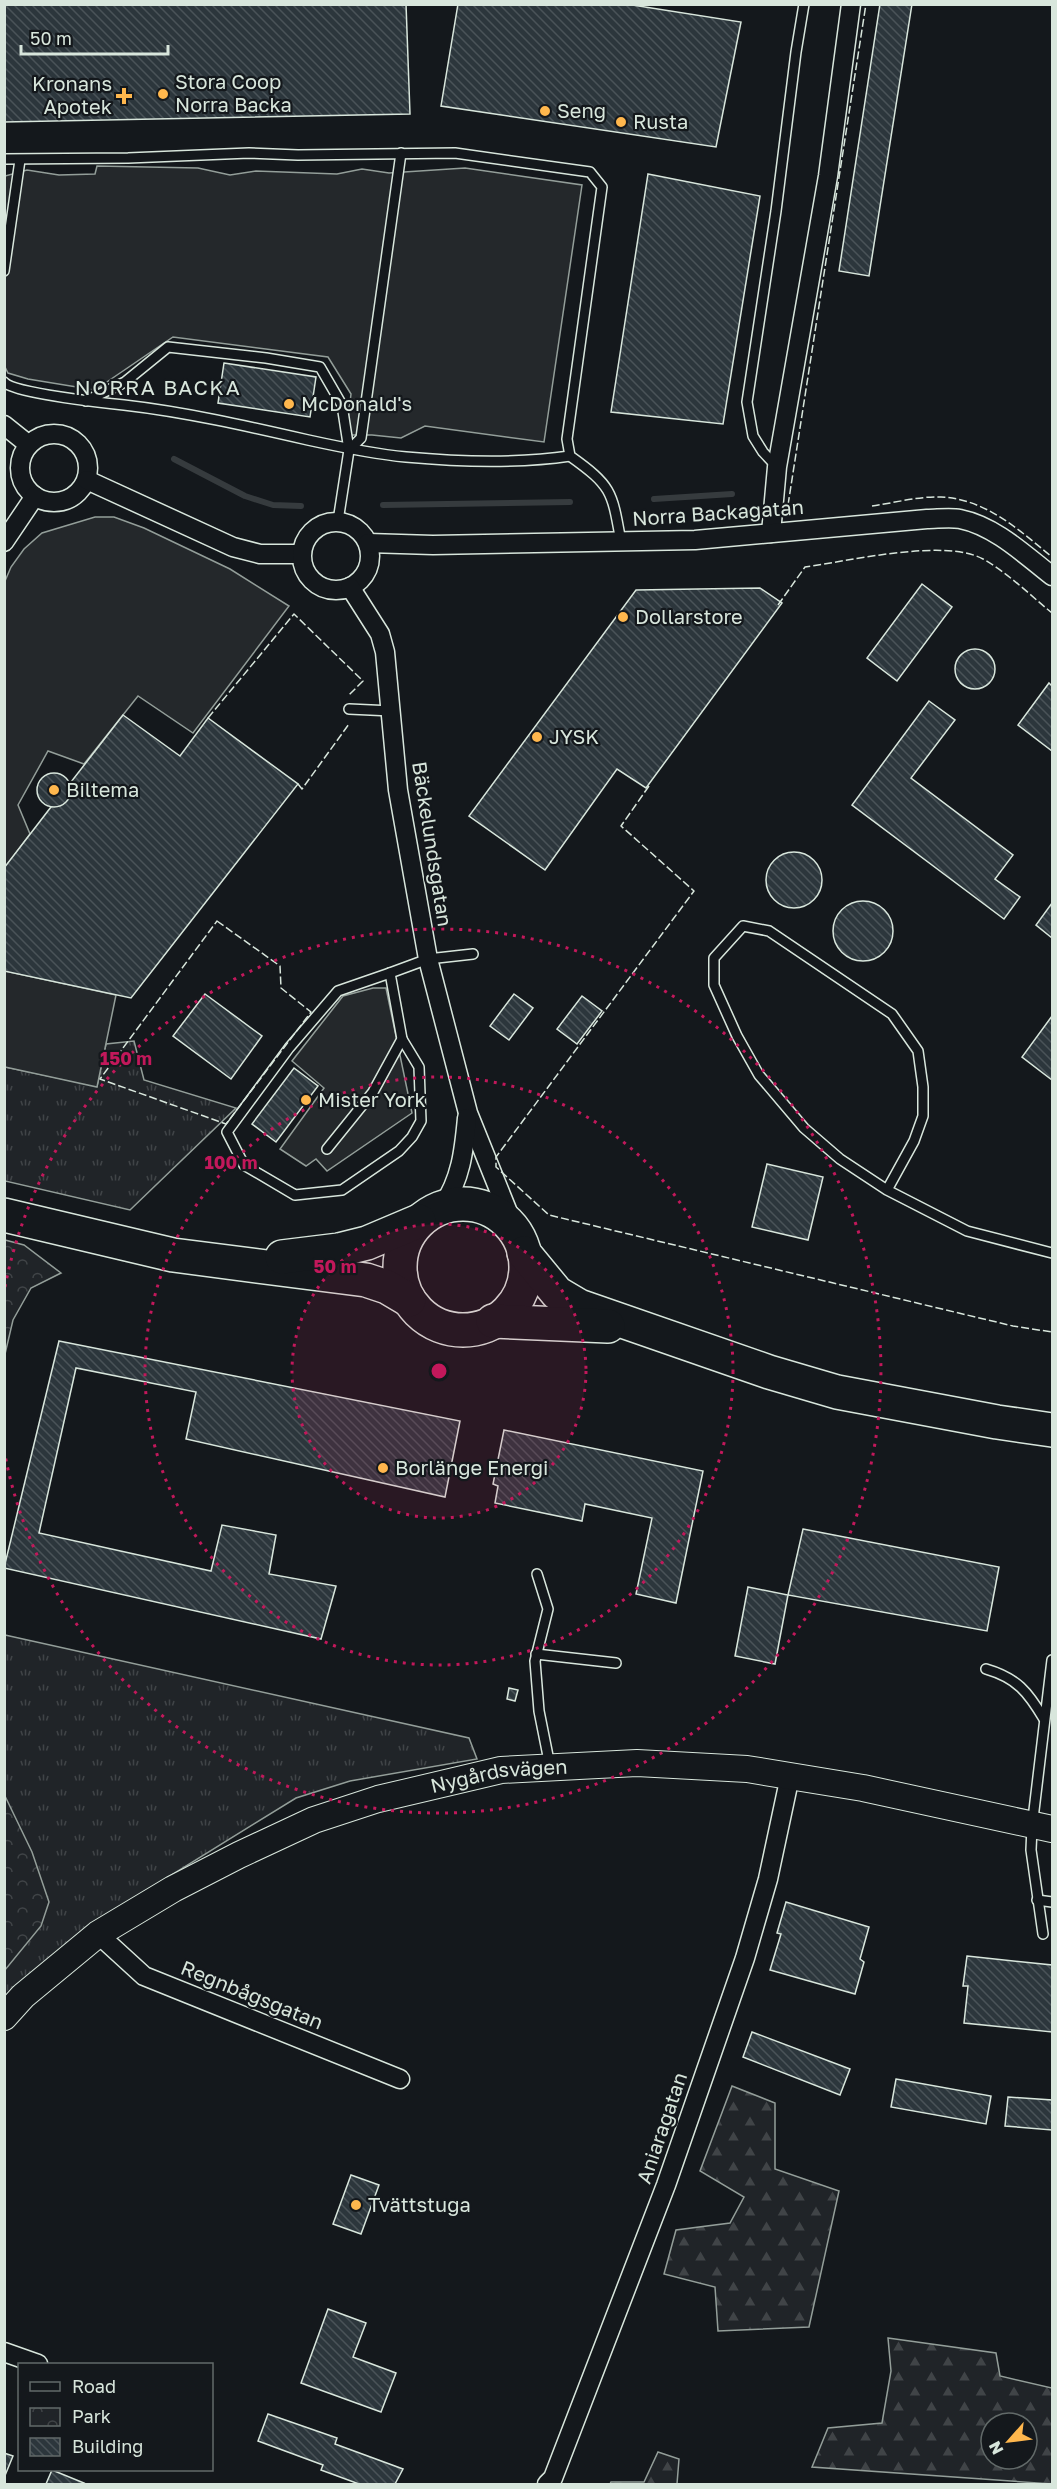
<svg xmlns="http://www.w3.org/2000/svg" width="1057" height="2489" font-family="'Golos Text',sans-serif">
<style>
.grass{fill:url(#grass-tufts);stroke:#939e99;stroke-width:1.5}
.forest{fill:url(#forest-firs);stroke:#939e99;stroke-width:1.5;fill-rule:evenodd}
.park{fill:url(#park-crowns);stroke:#939e99;stroke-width:1.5}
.parking{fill:#24282b;stroke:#939e99;stroke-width:1.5}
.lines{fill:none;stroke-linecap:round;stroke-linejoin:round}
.stream{stroke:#363b3e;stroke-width:6}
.building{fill:url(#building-back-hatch);stroke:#d8e6dc;stroke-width:1.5}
.lane-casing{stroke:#d8e6dc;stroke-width:12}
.street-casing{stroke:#d8e6dc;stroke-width:21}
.secondary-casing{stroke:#d8e6dc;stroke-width:28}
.highway-casing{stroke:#d8e6dc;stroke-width:36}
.lane{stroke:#14181c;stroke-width:9}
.street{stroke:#14181c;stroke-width:18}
.secondary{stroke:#14181c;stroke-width:26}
.highway{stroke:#14181c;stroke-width:33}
.fence{stroke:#d8e6dc;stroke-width:1.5;stroke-dasharray:8 3;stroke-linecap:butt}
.ring{fill:none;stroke:#c2185b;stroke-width:3;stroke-dasharray:3 6}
.poi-dot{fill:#ffb74d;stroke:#14181c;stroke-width:2}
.labels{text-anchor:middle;stroke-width:4.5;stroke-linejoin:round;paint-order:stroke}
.poi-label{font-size:20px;fill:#d8e6dc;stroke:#14181c;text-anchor:start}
.street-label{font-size:20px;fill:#d8e6dc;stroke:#14181c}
.neighbourhood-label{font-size:21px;letter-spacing:1.5px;fill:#d8e6dc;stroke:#14181c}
.centre{fill:#c2185b;stroke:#14181c;stroke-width:3}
.ring-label{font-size:18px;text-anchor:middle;font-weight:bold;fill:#c2185b;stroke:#14181c;stroke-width:4.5;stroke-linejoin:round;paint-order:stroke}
</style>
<defs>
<pattern id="grass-tufts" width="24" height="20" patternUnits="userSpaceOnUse" patternTransform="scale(1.5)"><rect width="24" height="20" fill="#202428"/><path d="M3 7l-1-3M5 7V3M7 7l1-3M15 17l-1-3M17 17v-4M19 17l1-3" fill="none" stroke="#404447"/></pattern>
<pattern id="forest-firs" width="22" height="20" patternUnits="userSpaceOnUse" patternTransform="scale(1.5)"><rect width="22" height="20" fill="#202428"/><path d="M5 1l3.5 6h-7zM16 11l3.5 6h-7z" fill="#404447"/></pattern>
<pattern id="park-crowns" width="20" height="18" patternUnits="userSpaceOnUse" patternTransform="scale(1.5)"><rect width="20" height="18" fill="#202428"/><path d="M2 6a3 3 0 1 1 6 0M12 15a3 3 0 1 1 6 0" fill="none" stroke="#404447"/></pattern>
<pattern id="building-back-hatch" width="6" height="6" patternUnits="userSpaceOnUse" patternTransform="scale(1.5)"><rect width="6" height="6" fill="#2c363c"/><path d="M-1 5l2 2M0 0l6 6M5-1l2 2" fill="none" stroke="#4a5358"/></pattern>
</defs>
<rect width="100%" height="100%" fill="#14181c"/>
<!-- grass -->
<g class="grass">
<polygon points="134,1041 144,1080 236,1108 130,1210 5,1181 5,1067 97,1086 106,1044"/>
<polygon points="5,1635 469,1738 477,1759 350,1781 296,1798 89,1926 5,2007"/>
</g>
<!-- forest -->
<g class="forest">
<polygon points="732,2086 775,2103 775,2169 839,2191 809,2327 718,2331 715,2287 664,2274 676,2230 730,2223 744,2197 700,2171"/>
<path d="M888,2338l108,15 4,23 52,12v96l-240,-17 16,-39 54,-5 9,-52zM991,2423h36v36h-36z"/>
<polygon points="658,2452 679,2459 677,2484 610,2484 611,2482 644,2482"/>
</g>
<!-- park -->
<g class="park">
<polygon points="5,1240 24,1245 61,1273 31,1288 13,1320 5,1354"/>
<polygon points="4,1794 32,1852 49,1902 41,1926 5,1970"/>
</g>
<!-- parking -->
<g class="parking">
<polygon points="97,166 198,168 230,175 256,171 337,174 362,169 389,173 465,168 582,185 544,442 425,426 401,438 372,435 346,435 351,394 328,357 173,337 95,390 28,379 8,373 5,367 5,176 27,170 59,175 95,174"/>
<polygon points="95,517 114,517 144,528 230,569 289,606 193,733 138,696 84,764 48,751 18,805 30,834 5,868 5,581 11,567 24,549 42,533"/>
<polygon points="5,971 116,995 97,1087 5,1067"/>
<polygon points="373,988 386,988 412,1113 327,1171 316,1159 306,1166 280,1149 324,1088 292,1061 343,996"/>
</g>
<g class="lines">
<!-- stream -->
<g class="stream">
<polyline points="174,459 245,496 273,505 301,506"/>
<polyline points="654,499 732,494"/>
<polyline points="383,505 570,502"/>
</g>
</g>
<!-- building -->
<g class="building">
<polygon points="4,4 406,4 410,114 4,122"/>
<polygon points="458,4 626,4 741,22 716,147 441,106"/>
<polygon points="880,4 912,4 869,276 839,271"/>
<polygon points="648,174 760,196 723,424 611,412"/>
<polygon points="224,363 316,377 310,417 218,403"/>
<polygon points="922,584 952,607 897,681 867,658"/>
<polygon points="760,588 782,603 646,788 617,769 545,870 469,816 636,590"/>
<circle cx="975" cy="669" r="20"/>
<polygon points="1049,683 1052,686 1052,751 1018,725"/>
<polygon points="929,701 955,720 911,778 1013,855 995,879 1020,897 1004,919 852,805"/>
<polygon points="123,715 180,756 208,718 298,784 131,998 4,971 4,868 51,807 65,802 71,794 71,782"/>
<circle cx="54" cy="790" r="17"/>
<circle cx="794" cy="880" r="28"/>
<circle cx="863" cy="931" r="30"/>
<polygon points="1052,903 1052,938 1036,925"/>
<polygon points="205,994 262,1036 231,1079 173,1036"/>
<polygon points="514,994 533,1008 509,1040 490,1026"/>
<polygon points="582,996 602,1011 577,1044 557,1029"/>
<polygon points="1052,1016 1052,1080 1022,1057"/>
<polygon points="294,1068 318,1086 276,1142 252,1124"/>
<polygon points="767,1164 823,1177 808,1240 752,1227"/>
<polygon points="59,1341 460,1421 445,1497 186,1439 196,1392 76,1368 39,1533 211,1571 222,1525 276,1535 269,1574 336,1586 321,1639 4,1568"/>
<polygon points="504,1430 703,1471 676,1603 636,1594 652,1518 585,1504 582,1521 495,1503 498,1486 493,1484"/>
<polygon points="803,1529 999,1567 987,1631 788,1595"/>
<polygon points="748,1587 788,1595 775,1664 735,1656"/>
<polygon points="509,1688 518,1690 515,1701 507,1699"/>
<polygon points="786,1902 869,1927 860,1959 864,1962 855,1994 770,1970 781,1934 777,1933"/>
<polygon points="967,1956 1052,1965 1052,2032 964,2023 968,1986 963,1986"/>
<polygon points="752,2032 850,2069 840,2095 743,2057"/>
<polygon points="896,2079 991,2096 986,2124 891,2107"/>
<polygon points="1008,2097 1052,2100 1052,2130 1005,2126"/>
<polygon points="351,2175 379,2185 361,2234 333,2224"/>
<polygon points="328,2309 366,2323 353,2357 396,2373 381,2412 301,2383"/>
<polygon points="268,2414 337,2438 335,2444 403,2469 395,2484 359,2484 321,2470 323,2465 258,2441"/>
<polygon points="4,2453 13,2456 4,2478"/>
<polygon points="52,2470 84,2483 83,2484 46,2484"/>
</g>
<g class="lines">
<defs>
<g id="lane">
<path d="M4,159l124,-1 121,-5 49,2 157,-2 135,19 12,15 -35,252 3,17c42,30 42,35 51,86"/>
<polyline points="4,271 20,160"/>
<path d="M4,382c9,11 101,21 120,23 61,7 123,21 184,35 32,7 65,14 98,17 55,5 110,7 164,-1"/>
<polyline points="86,401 125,382 168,347 266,358 320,367 342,405 349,450 338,521"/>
<polyline points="349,450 361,438 401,153"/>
<polyline points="777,467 763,452 753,436 747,402 776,211 796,52 804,4"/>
<polyline points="349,709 392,711"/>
<polyline points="390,973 338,991 289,1048 227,1132 244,1165 295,1195 342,1190 399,1151 412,1137 421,1121 419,1067 402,1039"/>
<polyline points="327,1149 373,1092 402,1039 390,973 428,959 473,954"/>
<polyline points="887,1190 914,1141 923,1116 923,1087 918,1051 892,1014 769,931 743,926 714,958 714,985 737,1036 759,1075 804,1128 840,1159 887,1190 967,1231 1052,1253"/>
<polyline points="537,1574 548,1609 535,1661 539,1711 550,1766"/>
<polyline points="536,1654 616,1663"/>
<path d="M986,1669c31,9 42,23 58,50"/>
<polyline points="1037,1900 1052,1902"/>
<polyline points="1043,1934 1031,1850 1032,1827 1052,1660"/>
</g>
<g id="street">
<polyline points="4,425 29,445"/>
<circle cx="54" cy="468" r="34"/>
<polyline points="87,480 233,547 260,554 301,554"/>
<circle cx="336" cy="556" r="34"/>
<polyline points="771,533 777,467 828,176 851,4"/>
<polyline points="4,542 35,496"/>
<path d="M368,543l65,2 262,-5 232,-21c10,0 23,-2 33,0 35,7 65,36 92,57"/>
<polyline points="350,587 380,634 385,652 398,790 428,959 468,1113 518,1237"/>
<path d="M442,1207c19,-28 22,-56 25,-89"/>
<polyline points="98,1934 144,1976 400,2079"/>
<polyline points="4,2352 38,2364"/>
<polyline points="547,2484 553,2478 666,2185 745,1958 768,1879 790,1776"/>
</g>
<g id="secondary">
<path id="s1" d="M4,2017l19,-21 75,-62 75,-45 66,-34 75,-35 64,-21 123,-29 136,-7 110,6 116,19 189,41"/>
</g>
<g id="highway">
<circle cx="463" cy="1267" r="63"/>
<polyline points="4,1215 173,1255 366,1280 387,1287 409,1300"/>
<polyline points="524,1253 557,1293 579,1306 769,1372 837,1392 997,1422 1052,1430"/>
<polyline points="282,1257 339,1250 367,1243 419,1221"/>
<polyline points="493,1321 608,1326"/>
</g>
</defs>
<!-- lane casing -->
<use href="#lane" class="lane-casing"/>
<!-- street casing -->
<use href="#street" class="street-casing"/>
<!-- secondary casing -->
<use href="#secondary" class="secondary-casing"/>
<!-- highway casing -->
<use href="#highway" class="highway-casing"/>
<!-- lane -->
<use href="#lane" class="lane"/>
<!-- street -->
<use href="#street" class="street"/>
<!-- secondary -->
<use href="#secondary" class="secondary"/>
<!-- highway -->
<use href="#highway" class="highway"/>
<!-- fence -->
<g class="fence">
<polyline points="788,505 866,4"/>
<path d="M872,506c22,-3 47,-10 69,-9 45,2 78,33 111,60"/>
<path d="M778,605l27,-38c44,-6 140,-29 178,-8 25,14 47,36 69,54"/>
<polyline points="208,718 294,614 363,681 349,695"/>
<polyline points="298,784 302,789 349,724"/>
<polyline points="649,786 621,826 694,891 496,1157 496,1167 549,1215 1013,1326 1052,1332"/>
<polygon points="217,921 280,966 281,988 311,1012 226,1124 100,1079"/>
</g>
</g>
<!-- distance rings -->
<circle cx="439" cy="1371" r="147" fill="#c2185b" fill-opacity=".12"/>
<g class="ring">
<circle cx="439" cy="1371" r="147"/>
<circle cx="439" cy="1371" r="294"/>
<path d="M5 1287A442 442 0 1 1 5 1455"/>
</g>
<!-- markers -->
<g class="poi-dot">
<circle cx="163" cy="94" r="6"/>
<path d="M121 87h6v6h6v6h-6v6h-6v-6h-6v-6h6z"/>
<circle cx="545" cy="111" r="6"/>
<circle cx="621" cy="122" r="6"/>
<circle cx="289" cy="404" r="6"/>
<circle cx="623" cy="617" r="6"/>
<circle cx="537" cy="737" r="6"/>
<circle cx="54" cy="790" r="6"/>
<circle cx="306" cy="1100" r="6"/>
<circle cx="383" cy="1468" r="6"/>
<circle cx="356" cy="2205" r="6"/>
</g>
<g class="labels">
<!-- poi labels -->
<g class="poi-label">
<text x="175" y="89">Stora Coop<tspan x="175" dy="23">Norra Backa</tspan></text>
<text x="112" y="91" text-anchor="end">Kronans<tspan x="112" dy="23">Apotek</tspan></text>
<text x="557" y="118">Seng</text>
<text x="633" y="129">Rusta</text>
<text x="301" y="411">McDonald's</text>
<text x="635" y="624">Dollarstore</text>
<text x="549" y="744">JYSK</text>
<text x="66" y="797">Biltema</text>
<text x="318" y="1107">Mister York</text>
<text x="395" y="1475">Borlänge Energi</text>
<text x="368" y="2212">Tvättstuga</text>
</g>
<!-- street labels -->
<g class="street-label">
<text transform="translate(718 513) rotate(-4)" y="7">Norra Backagatan</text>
<text transform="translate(432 844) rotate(81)" y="7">Bäckelundsgatan</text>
<text dy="7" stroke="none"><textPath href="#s1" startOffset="561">Nygårdsvägen</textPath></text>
<text transform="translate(252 1995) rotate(22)" y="7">Regnbågsgatan</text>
<text transform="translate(662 2128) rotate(-71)" y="7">Aniaragatan</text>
</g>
<!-- neighbourhood labels -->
<g class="neighbourhood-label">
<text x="158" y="395">NORRA BACKA</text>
</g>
</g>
<circle cx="439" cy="1371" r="9" class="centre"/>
<g class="ring-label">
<text x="126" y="1065">150 m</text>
<text x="231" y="1169">100 m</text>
<text x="335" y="1273">50 m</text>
</g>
<!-- border -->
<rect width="1057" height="2489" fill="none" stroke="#d8e6dc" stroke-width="12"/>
<!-- legend -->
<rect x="18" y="2363" width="195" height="108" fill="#14181c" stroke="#626a69" stroke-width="1.5"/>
<rect x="30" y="2382" width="30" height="9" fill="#14181c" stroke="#626a69" stroke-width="1.5"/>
<text x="72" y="2393" font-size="18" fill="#d8e6dc">Road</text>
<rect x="30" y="2408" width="30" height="18" fill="url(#park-crowns)" stroke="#626a69" stroke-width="1.5"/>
<text x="72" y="2423" font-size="18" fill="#d8e6dc">Park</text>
<rect x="30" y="2438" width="30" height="18" fill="url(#building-back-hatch)" stroke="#626a69" stroke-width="1.5"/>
<text x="72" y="2453" font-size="18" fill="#d8e6dc">Building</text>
<!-- north arrow -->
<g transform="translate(1009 2441) rotate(242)"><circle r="28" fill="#14181c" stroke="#626a69" stroke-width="1.5"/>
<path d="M0-4.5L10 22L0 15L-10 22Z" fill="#ffb74d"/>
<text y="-9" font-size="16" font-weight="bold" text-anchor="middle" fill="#d8e6dc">N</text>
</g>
<!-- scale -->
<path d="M21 45v9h147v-9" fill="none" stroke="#d8e6dc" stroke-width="3"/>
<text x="30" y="45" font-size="18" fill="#d8e6dc" stroke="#14181c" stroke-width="4.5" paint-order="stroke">50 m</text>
</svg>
